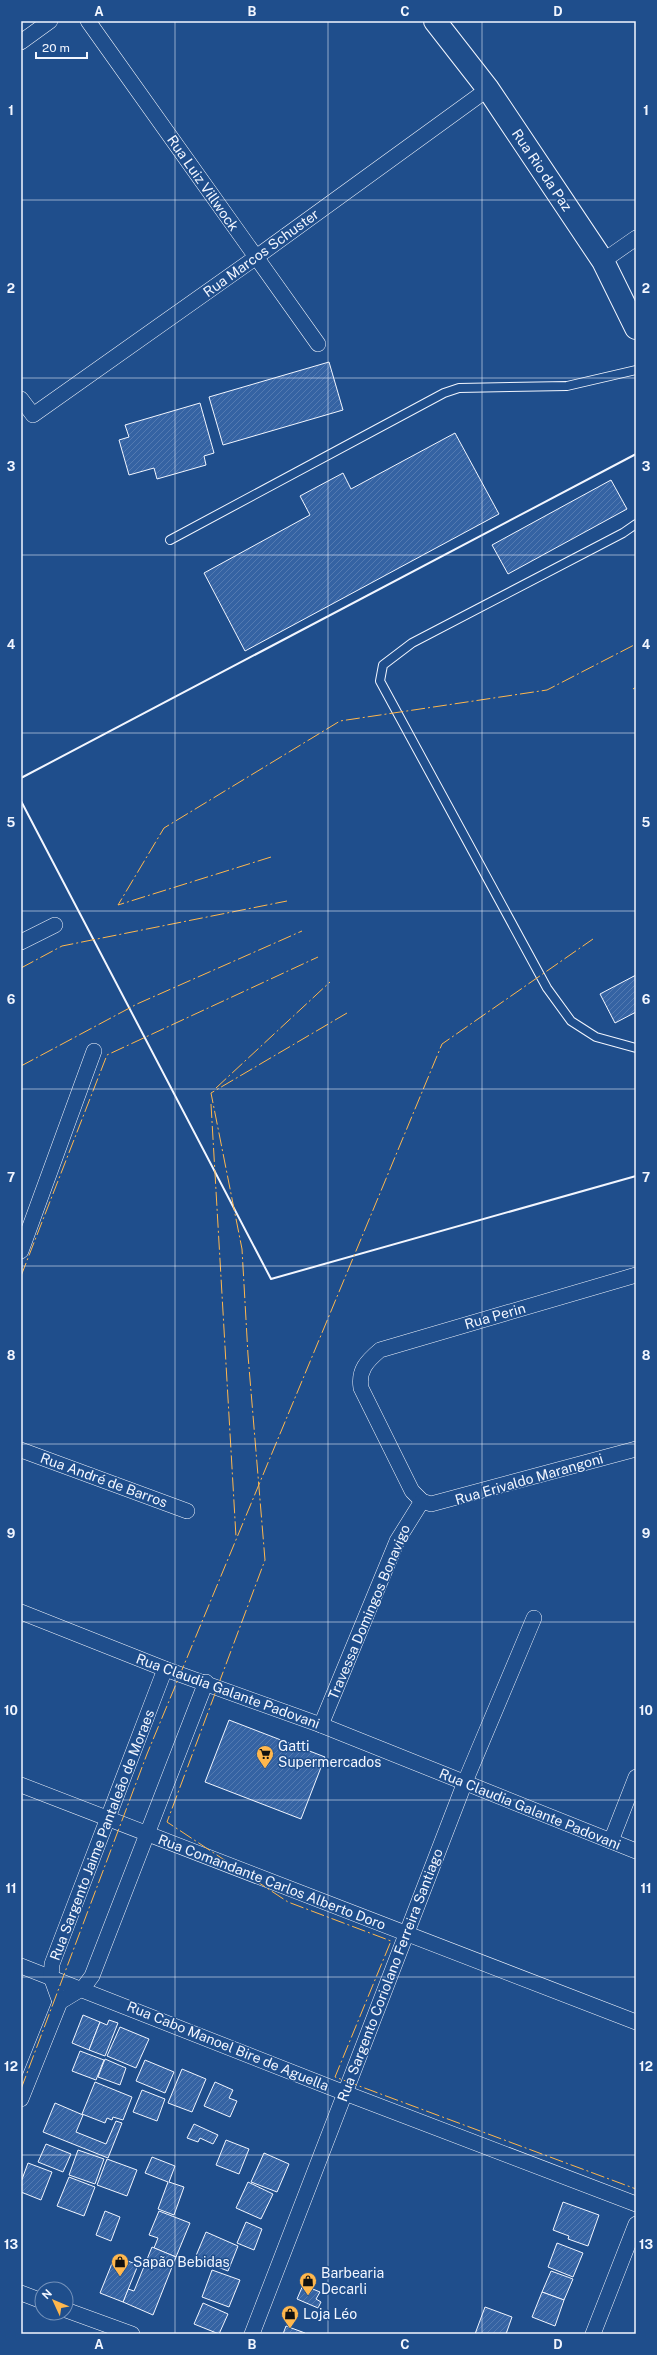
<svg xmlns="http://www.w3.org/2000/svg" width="657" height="2355" font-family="'Public Sans',sans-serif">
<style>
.building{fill:url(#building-hatch);stroke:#f2f6ff}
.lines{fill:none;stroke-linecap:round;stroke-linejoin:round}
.lane-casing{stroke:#f2f6ff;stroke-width:10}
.street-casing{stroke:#f2f6ff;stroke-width:16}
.secondary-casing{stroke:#f2f6ff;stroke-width:24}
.lane{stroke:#1f4e8c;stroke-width:8}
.street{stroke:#1f4e8c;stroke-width:15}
.secondary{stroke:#1f4e8c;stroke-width:22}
.wall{stroke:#f2f6ff;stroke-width:2}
.power{stroke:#ffb74d;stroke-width:1;stroke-dasharray:14 3 2 3;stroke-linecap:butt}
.grid{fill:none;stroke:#f2f6ff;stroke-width:1;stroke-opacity:0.55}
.labels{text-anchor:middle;stroke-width:3;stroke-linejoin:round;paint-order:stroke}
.street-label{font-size:14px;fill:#f2f6ff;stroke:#1f4e8c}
.poi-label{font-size:14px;fill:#f2f6ff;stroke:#1f4e8c;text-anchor:start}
.neatline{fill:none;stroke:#f2f6ff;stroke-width:1.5}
.grid-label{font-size:13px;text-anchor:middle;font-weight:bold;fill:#f2f6ff}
</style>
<defs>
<pattern id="building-hatch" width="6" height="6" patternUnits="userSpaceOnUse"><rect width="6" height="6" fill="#3563a3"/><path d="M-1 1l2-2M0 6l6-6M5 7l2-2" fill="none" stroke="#537ab1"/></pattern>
</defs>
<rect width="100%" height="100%" fill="#1f4e8c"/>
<!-- building -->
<g class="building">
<polygon points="329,362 343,410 223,445 209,397"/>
<polygon points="200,403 214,453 204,456 206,465 157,479 154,468 129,475 119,440 129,437 125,425"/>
<polygon points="455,433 499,514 245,651 204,573 310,515 300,496 343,473 351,489"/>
<polygon points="611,480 627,509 508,574 492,545"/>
<polygon points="636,975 636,1012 615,1023 600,994"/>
<polygon points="229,1720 325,1757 301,1819 205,1782"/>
<polygon points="83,2015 100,2022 89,2050 72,2043"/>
<polygon points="109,2020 118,2023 105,2056 89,2050 100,2022 107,2025"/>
<polygon points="120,2027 149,2039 136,2068 107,2056"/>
<polygon points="80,2051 104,2060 96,2080 72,2071"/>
<polygon points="105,2059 126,2068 120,2085 98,2077"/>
<polygon points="145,2060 174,2072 165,2093 136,2081"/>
<polygon points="182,2069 206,2079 192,2112 168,2103"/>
<polygon points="95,2082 132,2097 123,2120 113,2117 112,2120 107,2118 105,2123 82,2114"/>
<polygon points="215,2082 233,2090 229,2098 237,2101 230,2117 204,2106"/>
<polygon points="142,2090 165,2099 157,2121 133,2112"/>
<polygon points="55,2103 83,2115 76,2132 106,2144 116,2121 122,2123 108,2158 43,2132"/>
<polygon points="194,2124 218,2135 213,2144 200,2138 198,2142 187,2138"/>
<polygon points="226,2140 249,2149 239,2174 216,2165"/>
<polygon points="46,2144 71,2154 63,2172 38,2162"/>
<polygon points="78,2150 104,2159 95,2184 69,2175"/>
<polygon points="264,2153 289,2164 277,2192 251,2182"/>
<polygon points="152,2157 175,2166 169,2182 184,2187 174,2215 158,2209 168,2182 145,2173"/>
<polygon points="107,2159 137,2170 127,2196 97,2185"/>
<polygon points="28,2163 52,2172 41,2200 21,2192 21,2182"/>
<polygon points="69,2177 95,2187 84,2216 57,2206"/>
<polygon points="248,2182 273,2194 261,2219 236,2208"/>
<polygon points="563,2202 599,2215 588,2246 568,2239 569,2236 553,2230"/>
<polygon points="105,2211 120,2217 111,2241 96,2235"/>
<polygon points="159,2211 190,2223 176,2257 154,2248 158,2238 149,2235"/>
<polygon points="246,2222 262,2229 254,2250 237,2243"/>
<polygon points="206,2232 238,2246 228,2271 195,2258"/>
<polygon points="557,2243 583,2253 573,2277 548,2267"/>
<polygon points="152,2247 176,2257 153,2315 123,2302 128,2289 134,2291"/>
<polygon points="115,2256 138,2265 123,2302 100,2293"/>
<polygon points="212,2270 240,2280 229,2307 202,2297"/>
<polygon points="551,2271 573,2279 564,2300 542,2292"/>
<polygon points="303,2285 320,2292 316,2299 321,2302 318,2308 297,2299"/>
<polygon points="542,2292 564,2300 555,2326 532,2317"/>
<polygon points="203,2303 228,2314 219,2334 194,2324"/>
<polygon points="485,2307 512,2317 506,2334 475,2334"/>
<polygon points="286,2326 305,2333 304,2334 283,2334"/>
</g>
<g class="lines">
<defs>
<g id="lane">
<polyline points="636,524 623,533 412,643 383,665 380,681 547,988 571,1021 596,1037 636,1048"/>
<polyline points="170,540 444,393 459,388 567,386 636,370"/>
</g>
<g id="street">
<polyline points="88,21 318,344"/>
<polyline points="21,42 50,21"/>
<polyline points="603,261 636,238"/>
<polyline points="21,399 33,415 255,258 488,89"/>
<polyline points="21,942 55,925"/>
<polyline points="21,1251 94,1051"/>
<path d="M636,1275l-256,75c-13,11 -22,20 -19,38l51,103 10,10 9,3 205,-55"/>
<polyline points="21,1450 187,1511"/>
<polyline points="21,1612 165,1669 321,1725 636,1851"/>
<polyline points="321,1725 397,1541 422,1501"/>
<polyline points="21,1785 636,2022"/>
<polyline points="611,1841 636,1777"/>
<polyline points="21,1966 345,2093 636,2204"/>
<polyline points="60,2002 51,1977 52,1964 165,1669"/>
<polyline points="21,2099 60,2002 83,1988 92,1976 206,1682"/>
<polyline points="21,2293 42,2301"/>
<polyline points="66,2310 132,2334"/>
<polyline points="252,2334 465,1782 534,1618"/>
<polyline points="593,2334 636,2224"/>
</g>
<polyline id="secondary" points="435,21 488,89 603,261 636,328"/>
</defs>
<!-- lane casing -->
<use href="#lane" class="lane-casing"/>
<!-- street casing -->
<use href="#street" class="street-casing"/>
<!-- secondary casing -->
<use href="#secondary" class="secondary-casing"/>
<!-- lane -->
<use href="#lane" class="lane"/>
<!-- street -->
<use href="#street" class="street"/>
<!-- secondary -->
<use href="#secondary" class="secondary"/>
<!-- wall -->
<g class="wall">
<polyline points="21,778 636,454"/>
<polyline points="21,801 271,1279 636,1176"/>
</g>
<!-- power -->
<g class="power">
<polyline points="633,689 636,687"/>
<polyline points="271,857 118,905 164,828 340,721 547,690 636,644"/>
<polyline points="21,968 62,946 287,901"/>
<polyline points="347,1013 211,1093 242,1249 248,1355 265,1560 167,1822 288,1902 391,1941 335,2077 636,2189"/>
<polyline points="21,1066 137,1004 302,931"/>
<polyline points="216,1088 330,982"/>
<polyline points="211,1104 236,1537"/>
<polyline points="21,1276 107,1055 318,957"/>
<polyline points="21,2089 147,1754 442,1044 593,939"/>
</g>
</g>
<!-- grid -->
<path class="grid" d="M175,21v2313M328,21v2313M482,21v2313M21,200h615M21,378h615M21,555h615M21,733h615M21,911h615M21,1089h615M21,1266h615M21,1444h615M21,1622h615M21,1800h615M21,1977h615M21,2155h615"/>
<!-- icons -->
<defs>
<symbol id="supermarket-pin" viewBox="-11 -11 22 30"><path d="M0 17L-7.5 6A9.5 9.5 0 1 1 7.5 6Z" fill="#ffb74d" stroke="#1f4e8c"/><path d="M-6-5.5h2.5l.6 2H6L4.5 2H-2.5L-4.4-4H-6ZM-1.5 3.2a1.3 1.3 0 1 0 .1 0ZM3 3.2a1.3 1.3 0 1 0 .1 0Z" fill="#111"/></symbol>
<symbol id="shop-pin" viewBox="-11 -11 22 30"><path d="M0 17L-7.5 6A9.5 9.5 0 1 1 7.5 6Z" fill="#ffb74d" stroke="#1f4e8c"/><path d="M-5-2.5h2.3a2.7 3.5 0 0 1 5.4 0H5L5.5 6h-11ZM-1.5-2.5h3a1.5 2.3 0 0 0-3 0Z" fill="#111"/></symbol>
</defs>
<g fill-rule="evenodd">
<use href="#supermarket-pin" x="255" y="1744" width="20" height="27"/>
<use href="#shop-pin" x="110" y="2252" width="20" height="27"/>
<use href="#shop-pin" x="298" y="2271" width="20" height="27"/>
<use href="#shop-pin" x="280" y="2304" width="20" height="27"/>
</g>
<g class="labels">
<!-- street labels -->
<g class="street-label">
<text transform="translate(542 170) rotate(56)" y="5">Rua Rio da Paz</text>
<text transform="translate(203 183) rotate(55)" y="5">Rua Luiz Villwock</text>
<text transform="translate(261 253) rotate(-36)" y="5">Rua Marcos Schuster</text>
<text transform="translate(495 1316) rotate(-16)" y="5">Rua Perin</text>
<text transform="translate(529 1479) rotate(-16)" y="5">Rua Erivaldo Marangoni</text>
<text transform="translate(104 1480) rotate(20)" y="5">Rua André de Barros</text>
<text transform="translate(369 1612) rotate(-67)" y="5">Travessa Domingos Bonavigo</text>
<text transform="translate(228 1691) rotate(20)" y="5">Rua Claudia Galante Padovani</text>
<text transform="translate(530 1809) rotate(22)" y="5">Rua Claudia Galante Padovani</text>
<text transform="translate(102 1835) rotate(-69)" y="5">Rua Sargento Jaime Pantaleão de Moraes</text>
<text transform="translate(272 1882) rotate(21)" y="5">Rua Comandante Carlos Alberto Doro</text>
<text transform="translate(390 1975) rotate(-69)" y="5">Rua Sargento Coriolano Ferreira Santiago</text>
<text transform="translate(228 2046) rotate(22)" y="5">Rua Cabo Manoel Bire de Aguella</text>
</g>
<!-- poi labels -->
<g class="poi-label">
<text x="278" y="1751">Gatti<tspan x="278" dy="16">Supermercados</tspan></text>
<text x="133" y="2267">Sapão Bebidas</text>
<text x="321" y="2278">Barbearia<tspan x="321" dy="16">Decarli</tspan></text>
<text x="303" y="2319">Loja Léo</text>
</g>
</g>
<!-- border -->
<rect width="657" height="2355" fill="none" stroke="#1f4e8c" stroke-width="44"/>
<!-- north arrow -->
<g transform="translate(54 2301) rotate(314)"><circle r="19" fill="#1f4e8c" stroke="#7391ba"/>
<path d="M0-3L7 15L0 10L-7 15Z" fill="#ffb74d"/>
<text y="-6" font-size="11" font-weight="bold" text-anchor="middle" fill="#f2f6ff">N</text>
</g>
<!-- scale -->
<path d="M36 52v6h51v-6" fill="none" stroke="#f2f6ff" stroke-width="2"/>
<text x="42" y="52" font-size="12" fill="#f2f6ff" stroke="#1f4e8c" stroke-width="3" paint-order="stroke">20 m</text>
<rect x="22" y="22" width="613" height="2311" class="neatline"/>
<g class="grid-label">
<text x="99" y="16">A</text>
<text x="252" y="16">B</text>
<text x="405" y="16">C</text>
<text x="558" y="16">D</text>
<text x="11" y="115">1</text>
<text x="646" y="115">1</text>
<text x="11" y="293">2</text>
<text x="646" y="293">2</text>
<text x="11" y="471">3</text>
<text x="646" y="471">3</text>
<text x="11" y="649">4</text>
<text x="646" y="649">4</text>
<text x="11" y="827">5</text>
<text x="646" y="827">5</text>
<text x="11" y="1004">6</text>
<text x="646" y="1004">6</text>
<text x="11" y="1182">7</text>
<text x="646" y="1182">7</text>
<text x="11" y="1360">8</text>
<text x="646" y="1360">8</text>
<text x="11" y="1538">9</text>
<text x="646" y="1538">9</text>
<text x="11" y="1715">10</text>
<text x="646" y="1715">10</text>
<text x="11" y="1893">11</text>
<text x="646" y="1893">11</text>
<text x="11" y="2071">12</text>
<text x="646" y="2071">12</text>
<text x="11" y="2249">13</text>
<text x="646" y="2249">13</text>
<text x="99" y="2349">A</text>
<text x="252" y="2349">B</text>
<text x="405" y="2349">C</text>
<text x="558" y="2349">D</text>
</g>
</svg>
